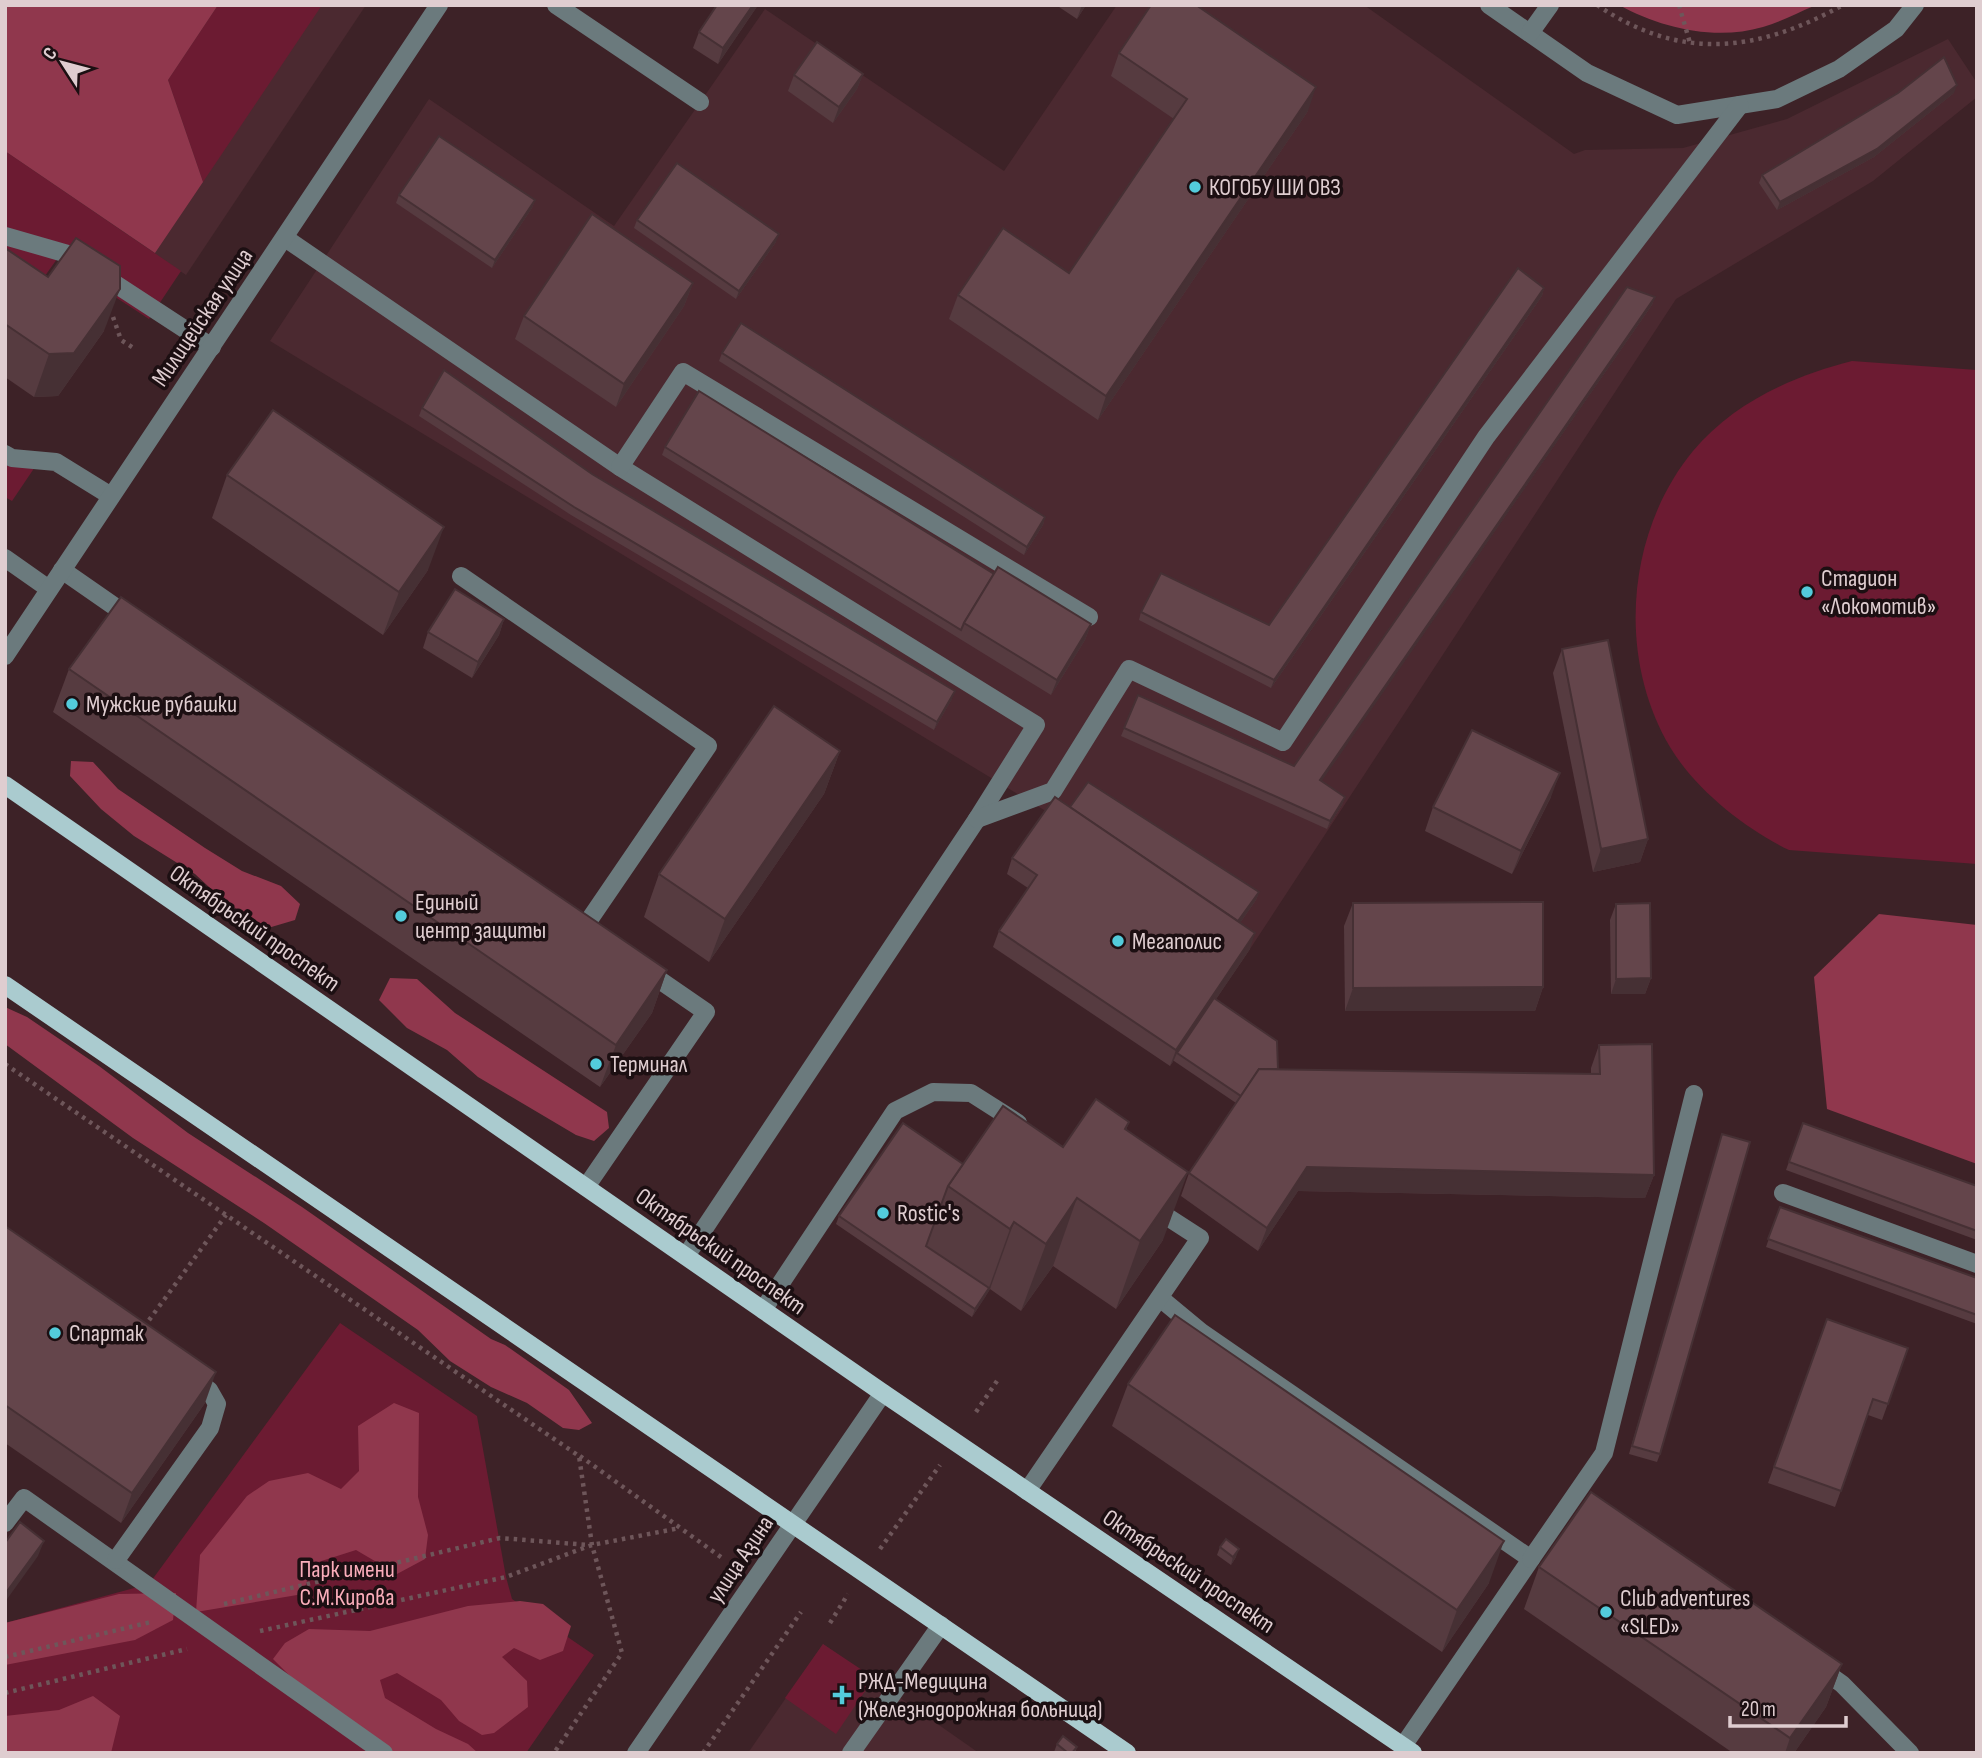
<svg xmlns="http://www.w3.org/2000/svg" width="1982" height="1758" font-family="'Sofia Sans Condensed',sans-serif">
<style>
.built{fill:#4b2930}
.green{fill:#6c1b32}
.forest{fill:#90374d}
.lines{fill:none;stroke-linecap:round;stroke-linejoin:round}
.path{stroke:#6e565a;stroke-width:4.5;stroke-dasharray:3.5 5;stroke-linecap:butt}
.minor{stroke:#6b7a7d;stroke-width:18}
.major{stroke:#aacbcf;stroke-width:18}
.wall{fill:#563b40}
.shaded-wall{fill:#463034}
.building{fill:#64454b;stroke:#463034;stroke-width:2}
.poi-dot{fill:#53cbdb;stroke:#1c0f12;stroke-width:2.5}
.labels{text-anchor:middle;stroke-width:7;stroke-linejoin:round;paint-order:stroke}
.poi-label{font-size:24px;fill:#dfcdd0;stroke:#1c0f12;text-anchor:start}
.street-label{font-size:24px;fill:#dfcdd0;stroke:#1c0f12}
.park-label{font-size:24px;fill:#fbaebb;stroke:#1c0f12}
</style>
<rect width="100%" height="100%" fill="#3d2227"/>
<!-- built -->
<g class="built">
<polygon points="5,5 366,5 186,275 5,151"/>
<polygon points="1117,5 1364,5 1574,154 1585,150 1683,148 1787,119 1948,39 1977,83 1977,97 1873,181 1676,299 1250,949 1049,813 270,341 429,99 614,226 765,9 1004,171"/>
<polygon points="823,1644 979,1753 748,1753"/>
</g>
<!-- green -->
<g class="green">
<polygon points="218,5 322,5 203,182 168,80"/>
<polygon points="5,151 181,271 149,319 57,259 25,304 5,290"/>
<path d="M1852,361l125,9v494l-188,-14c-44,-21 -94,-61 -119,-103 -54,-91 -43,-216 23,-296 40,-48 100,-75 159,-90z"/>
<polygon points="5,454 39,461 12,501 5,497"/>
<polygon points="340,1323 477,1416 506,1577 512,1599 594,1655 526,1753 5,1753 5,1623 149,1584"/>
<polygon points="823,1644 874,1678 836,1734 785,1698"/>
</g>
<!-- forest -->
<g class="forest">
<polygon points="5,5 218,5 168,80 203,182 155,253 5,151"/>
<path d="M1619,5h194l1,1c-17,7 -34,16 -51,21 -48,14 -102,1 -144,-22z"/>
<polygon points="71,761 93,762 118,789 205,848 242,871 281,886 300,904 295,920 268,928 224,901 195,874 134,836 101,809 70,776"/>
<polygon points="1879,914 1977,925 1977,1164 1827,1109 1814,977"/>
<polygon points="390,978 417,979 455,1013 607,1112 609,1128 594,1141 576,1135 478,1077 447,1050 407,1028 379,1000"/>
<polygon points="5,1007 27,1017 99,1066 188,1133 302,1207 491,1339 505,1345 569,1390 592,1423 579,1430 563,1428 527,1403 491,1387 450,1361 418,1330 264,1223 133,1138 5,1044"/>
<polygon points="394,1403 419,1413 418,1497 428,1535 425,1559 397,1574 356,1550 312,1564 303,1594 196,1612 200,1555 247,1496 269,1481 308,1473 341,1489 359,1471 358,1426"/>
<polygon points="176,1593 173,1620 135,1640 5,1665 5,1623 119,1594"/>
<polygon points="520,1601 543,1604 571,1626 563,1651 540,1660 514,1648 502,1657 527,1681 528,1707 494,1733 482,1735 459,1721 441,1700 397,1673 380,1680 385,1698 436,1729 468,1744 478,1753 395,1753 343,1718 292,1678 273,1659 285,1643 309,1629 370,1631 468,1606"/>
<polygon points="93,1696 120,1716 111,1753 5,1753 5,1716 59,1710"/>
</g>
<g class="lines">
<!-- path -->
<g class="path">
<path d="M1597,5c84,57 161,47 246,0"/>
<polyline points="1679,5 1690,43"/>
<polyline points="113,317 121,340 135,349"/>
<polyline points="5,1064 579,1456 592,1545 622,1653 554,1753"/>
<polyline points="144,1327 226,1215"/>
<polyline points="976,1412 999,1378"/>
<polyline points="580,1456 725,1560"/>
<polyline points="880,1549 940,1465"/>
<polyline points="224,1604 500,1538 588,1545"/>
<polyline points="830,1623 848,1594"/>
<polyline points="260,1631 506,1577 592,1545 680,1528"/>
<polyline points="5,1657 151,1622"/>
<polyline points="5,1693 187,1649"/>
<polyline points="703,1753 801,1612"/>
</g>
<!-- minor -->
<g class="minor">
<polyline points="556,5 700,102"/>
<polyline points="1489,5 1587,73 1677,115 1777,99 1839,69 1896,29 1915,5"/>
<polyline points="1530,33 1550,5"/>
<polyline points="5,236 71,255 212,347"/>
<polyline points="285,238 620,467 1036,725 977,819 686,1256"/>
<polyline points="5,454 12,458 56,462 111,496"/>
<polyline points="620,467 683,372 1089,617"/>
<polyline points="5,558 49,589"/>
<polyline points="62,570 134,620"/>
<polyline points="461,576 708,746 583,929"/>
<polyline points="5,656 439,5"/>
<polyline points="977,819 1053,791 1129,669 1283,742 1486,437 1740,105"/>
<polyline points="586,1187 706,1012 645,970"/>
<polyline points="1783,1193 1977,1264"/>
<polyline points="1160,1298 1201,1332 1531,1559 1403,1746"/>
<polyline points="763,1310 895,1111 933,1092 971,1093 1018,1123"/>
<polyline points="1027,1491 1200,1238 1152,1207"/>
<polyline points="5,1523 24,1498 384,1753"/>
<polyline points="1531,1559 1604,1453 1694,1094"/>
<polyline points="116,1560 210,1428 217,1404 209,1390 192,1378"/>
<polyline points="1818,1667 1842,1684 1910,1753"/>
<polyline points="636,1753 883,1393"/>
<polyline points="851,1753 941,1625"/>
</g>
<!-- major -->
<g class="major">
<polyline points="5,785 883,1393 1413,1753"/>
<polyline points="5,985 1127,1753"/>
</g>
</g>
<!-- wall -->
<g class="wall">
<polygon points="717,5 758,5 718,64 693,48 699,32"/>
<polygon points="1056,5 1086,5 1077,19"/>
<polygon points="1119,53 1308,111 1098,420 949,319 958,295 1069,273 1174,119 1111,76"/>
<polygon points="863,74 857,89 833,123 788,91 794,75"/>
<polygon points="1954,93 1874,157 1777,210 1759,183 1762,175"/>
<polygon points="399,195 535,200 532,208 492,268 396,203"/>
<polygon points="637,220 776,242 736,299 634,228"/>
<polygon points="5,248 104,331 58,396 34,397 5,377"/>
<polygon points="693,283 684,306 616,407 515,339 524,316"/>
<polygon points="1544,288 1542,296 1271,688 1139,620 1141,612 1269,625"/>
<polygon points="1655,297 1652,305 1321,781 1345,797 1342,805 1327,829 1121,736 1138,695 1294,766"/>
<polygon points="722,353 1045,517 1043,525 1024,555 719,361"/>
<polygon points="422,408 952,699 934,730 571,515 419,416"/>
<polygon points="665,447 994,574 1091,624 1085,640 1051,695 662,455"/>
<polygon points="227,475 428,570 383,635 212,518"/>
<polygon points="504,619 499,635 472,678 423,648 428,632"/>
<polygon points="1562,649 1648,839 1640,862 1593,872 1553,673"/>
<polygon points="69,669 667,970 652,1013 600,1087 53,712"/>
<polygon points="840,751 824,794 709,962 644,917 659,874"/>
<polygon points="1551,797 1512,874 1425,831 1433,807"/>
<polygon points="1070,807 1259,892 1256,900 1240,923 1250,949 1216,999 1278,1069 1591,1074 1591,1068 1599,1045 1654,1175 1645,1198 1298,1191 1258,1251 1181,1196 1189,1173 1236,1103 1174,1061 1174,1060 1170,1066 993,947 999,931 1028,888 1007,874 1012,858"/>
<polygon points="1353,903 1543,987 1535,1011 1345,1011 1344,926"/>
<polygon points="1616,904 1651,978 1645,994 1611,994 1610,920"/>
<polygon points="1129,1122 1126,1130 1163,1240 1116,1309 1053,1266 1021,1311 990,1289 972,1317 836,1224 839,1216 963,1164 1063,1147"/>
<polygon points="1803,1123 1977,1186 1977,1240 1786,1170"/>
<polygon points="1722,1134 1660,1454 1657,1462 1629,1454"/>
<polygon points="1780,1207 1977,1278 1977,1324 1766,1247"/>
<polygon points="5,1226 205,1403 121,1523 5,1443"/>
<polygon points="1827,1319 1908,1348 1882,1420 1868,1415 1835,1507 1768,1483"/>
<polygon points="1128,1384 1489,1583 1442,1652 1112,1426"/>
<polygon points="1220,1547 1236,1557 1231,1565 1217,1555"/>
<polygon points="1539,1567 1842,1664 1826,1707 1794,1753 1733,1753 1524,1609"/>
<polygon points="1057,1744 1077,1747 1075,1753 1054,1752"/>
</g>
<!-- shaded-wall -->
<g class="shaded-wall">
<polygon points="753,5 758,5 718,64 723,48"/>
<polygon points="1082,5 1086,5 1077,19"/>
<polygon points="863,74 857,89 833,123 839,107"/>
<polygon points="1957,85 1954,93 1874,157 1777,210 1780,202"/>
<polygon points="1316,87 1308,111 1098,420 1106,396"/>
<polygon points="535,200 532,208 492,268 495,260"/>
<polygon points="779,234 776,242 736,299 739,291"/>
<polygon points="693,283 684,306 616,407 624,384"/>
<polygon points="1544,288 1542,296 1271,688 1274,680"/>
<polygon points="120,289 104,331 58,396 34,397 49,354"/>
<polygon points="1655,297 1652,305 1317,788 1320,780"/>
<polygon points="1045,517 1043,525 1024,555 1027,547"/>
<polygon points="444,527 428,570 383,635 399,592"/>
<polygon points="504,619 499,635 472,678 478,662"/>
<polygon points="1091,624 1085,640 1051,695 1057,680"/>
<polygon points="955,691 952,699 934,730 937,722"/>
<polygon points="840,751 824,794 709,962 725,919"/>
<polygon points="1560,773 1551,797 1512,874 1521,851"/>
<polygon points="1345,797 1342,805 1327,829 1330,821"/>
<polygon points="1648,839 1640,862 1593,872 1601,849"/>
<polygon points="1259,892 1256,900 1231,936 1234,928"/>
<polygon points="1255,933 1250,949 1179,1054 1177,1053 1174,1060 1170,1066 1176,1050"/>
<polygon points="667,970 652,1013 600,1087 616,1045"/>
<polygon points="1651,978 1645,994 1611,994 1616,979"/>
<polygon points="1543,987 1535,1011 1345,1011 1353,988"/>
<polygon points="1307,1167 1654,1175 1645,1198 1298,1191 1258,1251 1267,1228"/>
<polygon points="1188,1172 1163,1240 1116,1309 1140,1241"/>
<polygon points="1077,1198 1053,1266 1021,1311 1046,1244"/>
<polygon points="1014,1222 990,1289 986,1296 1010,1229"/>
<polygon points="989,1288 986,1296 972,1317 975,1309"/>
<polygon points="216,1372 205,1403 121,1523 132,1493"/>
<polygon points="44,1541 38,1556 5,1602 5,1594"/>
<polygon points="1504,1541 1489,1583 1442,1652 1457,1610"/>
<polygon points="1239,1549 1236,1557 1231,1565 1233,1557"/>
<polygon points="1842,1664 1826,1707 1794,1753 1785,1753 1790,1738"/>
</g>
<!-- building -->
<g class="building">
<polygon points="717,5 753,5 723,48 699,32"/>
<polygon points="1151,5 1196,5 1316,87 1106,396 958,295 1003,228 1069,273 1187,99 1119,53"/>
<polygon points="817,42 863,74 839,107 794,75"/>
<polygon points="1944,57 1957,85 1877,149 1780,202 1762,175 1898,93"/>
<polygon points="439,136 535,200 495,260 399,195"/>
<polygon points="677,163 779,234 739,291 637,220"/>
<polygon points="592,214 693,283 624,384 524,316"/>
<polygon points="76,238 120,266 120,289 74,353 49,354 5,324 5,248 48,277"/>
<polygon points="1518,268 1544,288 1274,680 1141,612 1161,573 1269,625"/>
<polygon points="1627,287 1655,297 1320,780 1345,797 1330,821 1124,728 1138,695 1294,766"/>
<polygon points="741,323 1045,517 1027,547 722,353"/>
<polygon points="444,370 592,474 955,691 937,722 574,507 422,408"/>
<polygon points="699,391 994,574 964,623 961,630 665,447"/>
<polygon points="273,410 444,527 399,592 227,475"/>
<polygon points="998,567 1091,624 1057,680 964,623"/>
<polygon points="455,589 504,619 478,662 428,632"/>
<polygon points="121,597 667,970 616,1045 69,669"/>
<polygon points="1608,640 1648,839 1601,849 1562,649"/>
<polygon points="774,706 840,751 725,919 659,874"/>
<polygon points="1472,730 1560,773 1521,851 1433,807"/>
<polygon points="1088,782 1259,892 1238,921 1070,807"/>
<polygon points="1055,797 1255,933 1176,1050 999,931 1037,875 1012,858"/>
<polygon points="1543,902 1543,987 1353,988 1353,903"/>
<polygon points="1650,903 1651,978 1616,979 1616,904"/>
<polygon points="1214,998 1277,1041 1278,1069 1259,1069 1241,1096 1177,1053"/>
<polygon points="1652,1044 1654,1175 1307,1167 1267,1228 1189,1173 1259,1069 1600,1074 1599,1045"/>
<polygon points="1096,1099 1129,1122 1125,1129 1188,1172 1140,1241 1077,1198 1046,1244 1014,1222 1010,1229 948,1186 1003,1106 1063,1147"/>
<polygon points="903,1123 963,1164 948,1186 926,1246 989,1288 975,1309 839,1216"/>
<polygon points="1803,1123 1977,1186 1977,1231 1789,1162"/>
<polygon points="1722,1134 1750,1142 1660,1454 1632,1446"/>
<polygon points="1780,1207 1977,1278 1977,1315 1768,1239"/>
<polygon points="5,1226 216,1372 132,1493 5,1405"/>
<polygon points="1175,1315 1504,1541 1457,1610 1128,1384"/>
<polygon points="1827,1319 1908,1348 1888,1404 1873,1399 1841,1491 1774,1467"/>
<polygon points="1591,1492 1842,1664 1790,1738 1539,1567"/>
<polygon points="20,1522 44,1541 5,1594 5,1543"/>
<polygon points="1226,1539 1239,1549 1233,1557 1220,1547"/>
<polygon points="1063,1736 1077,1747 1072,1753 1068,1753 1057,1744"/>
</g>
<!-- markers -->
<g class="poi-dot">
<circle cx="1195" cy="187" r="7"/>
<circle cx="1807" cy="592" r="7"/>
<circle cx="72" cy="704" r="7"/>
<circle cx="401" cy="916" r="7"/>
<circle cx="1118" cy="941" r="7"/>
<circle cx="596" cy="1064" r="7"/>
<circle cx="883" cy="1213" r="7"/>
<circle cx="55" cy="1333" r="7"/>
<circle cx="1606" cy="1612" r="7"/>
<path d="M838.5 1684.5h7v7h7v7h-7v7h-7v-7h-7v-7h7z"/>
</g>
<g class="labels">
<!-- poi labels -->
<g class="poi-label">
<text x="1209" y="195">КОГОБУ ШИ ОВЗ</text>
<text x="1821" y="586">Cтадион<tspan x="1821" dy="28">«Локомотив»</tspan></text>
<text x="86" y="712">Мужские рубашки</text>
<text x="415" y="910">Единый<tspan x="415" dy="28">центр защиты</tspan></text>
<text x="1132" y="949">Мегаполис</text>
<text x="610" y="1072">Терминал</text>
<text x="897" y="1221">Rostiс's</text>
<text x="69" y="1341">Спартак</text>
<text x="1620" y="1606">Club adventures<tspan x="1620" dy="28">«SLED»</tspan></text>
<text x="858" y="1689">РЖД-Медицина<tspan x="858" dy="28">(Железнодорожная больница)</tspan></text>
</g>
<!-- street labels -->
<g class="street-label">
<text transform="translate(202 317) rotate(-56)" y="8">Милицейская улица</text>
<text transform="translate(255 928) rotate(35)" y="8">Октябрьский проспект</text>
<text transform="translate(721 1251) rotate(35)" y="8">Октябрьский проспект</text>
<text transform="translate(740 1559) rotate(-56)" y="8">улица Азина</text>
<text transform="translate(1189 1571) rotate(34)" y="8">Октябрьский проспект</text>
</g>
<!-- park labels -->
<g class="park-label">
<text x="347" y="1577">Парк имени<tspan x="347" dy="28">С.М.Кирова</tspan></text>
</g>
</g>
<!-- border -->
<rect width="1982" height="1758" fill="none" stroke="#dfcdd0" stroke-width="14"/>
<!-- north arrow -->
<g transform="translate(63 63) rotate(306)" stroke="#1c0f12" stroke-width="5" paint-order="stroke">
<path d="M0-5L12 26L0 18L-12 26Z" fill="#dfcdd0"/>
<text y="-10" font-size="19" font-weight="bold" text-anchor="middle" fill="#dfcdd0">С</text>
</g>
<!-- scale -->
<path d="M1730 1716v10h116v-10" fill="none" stroke="#dfcdd0" stroke-width="3.5"/>
<text x="1741" y="1716" font-size="21" fill="#dfcdd0" stroke="#1c0f12" stroke-width="5" paint-order="stroke">20 m</text>
</svg>
